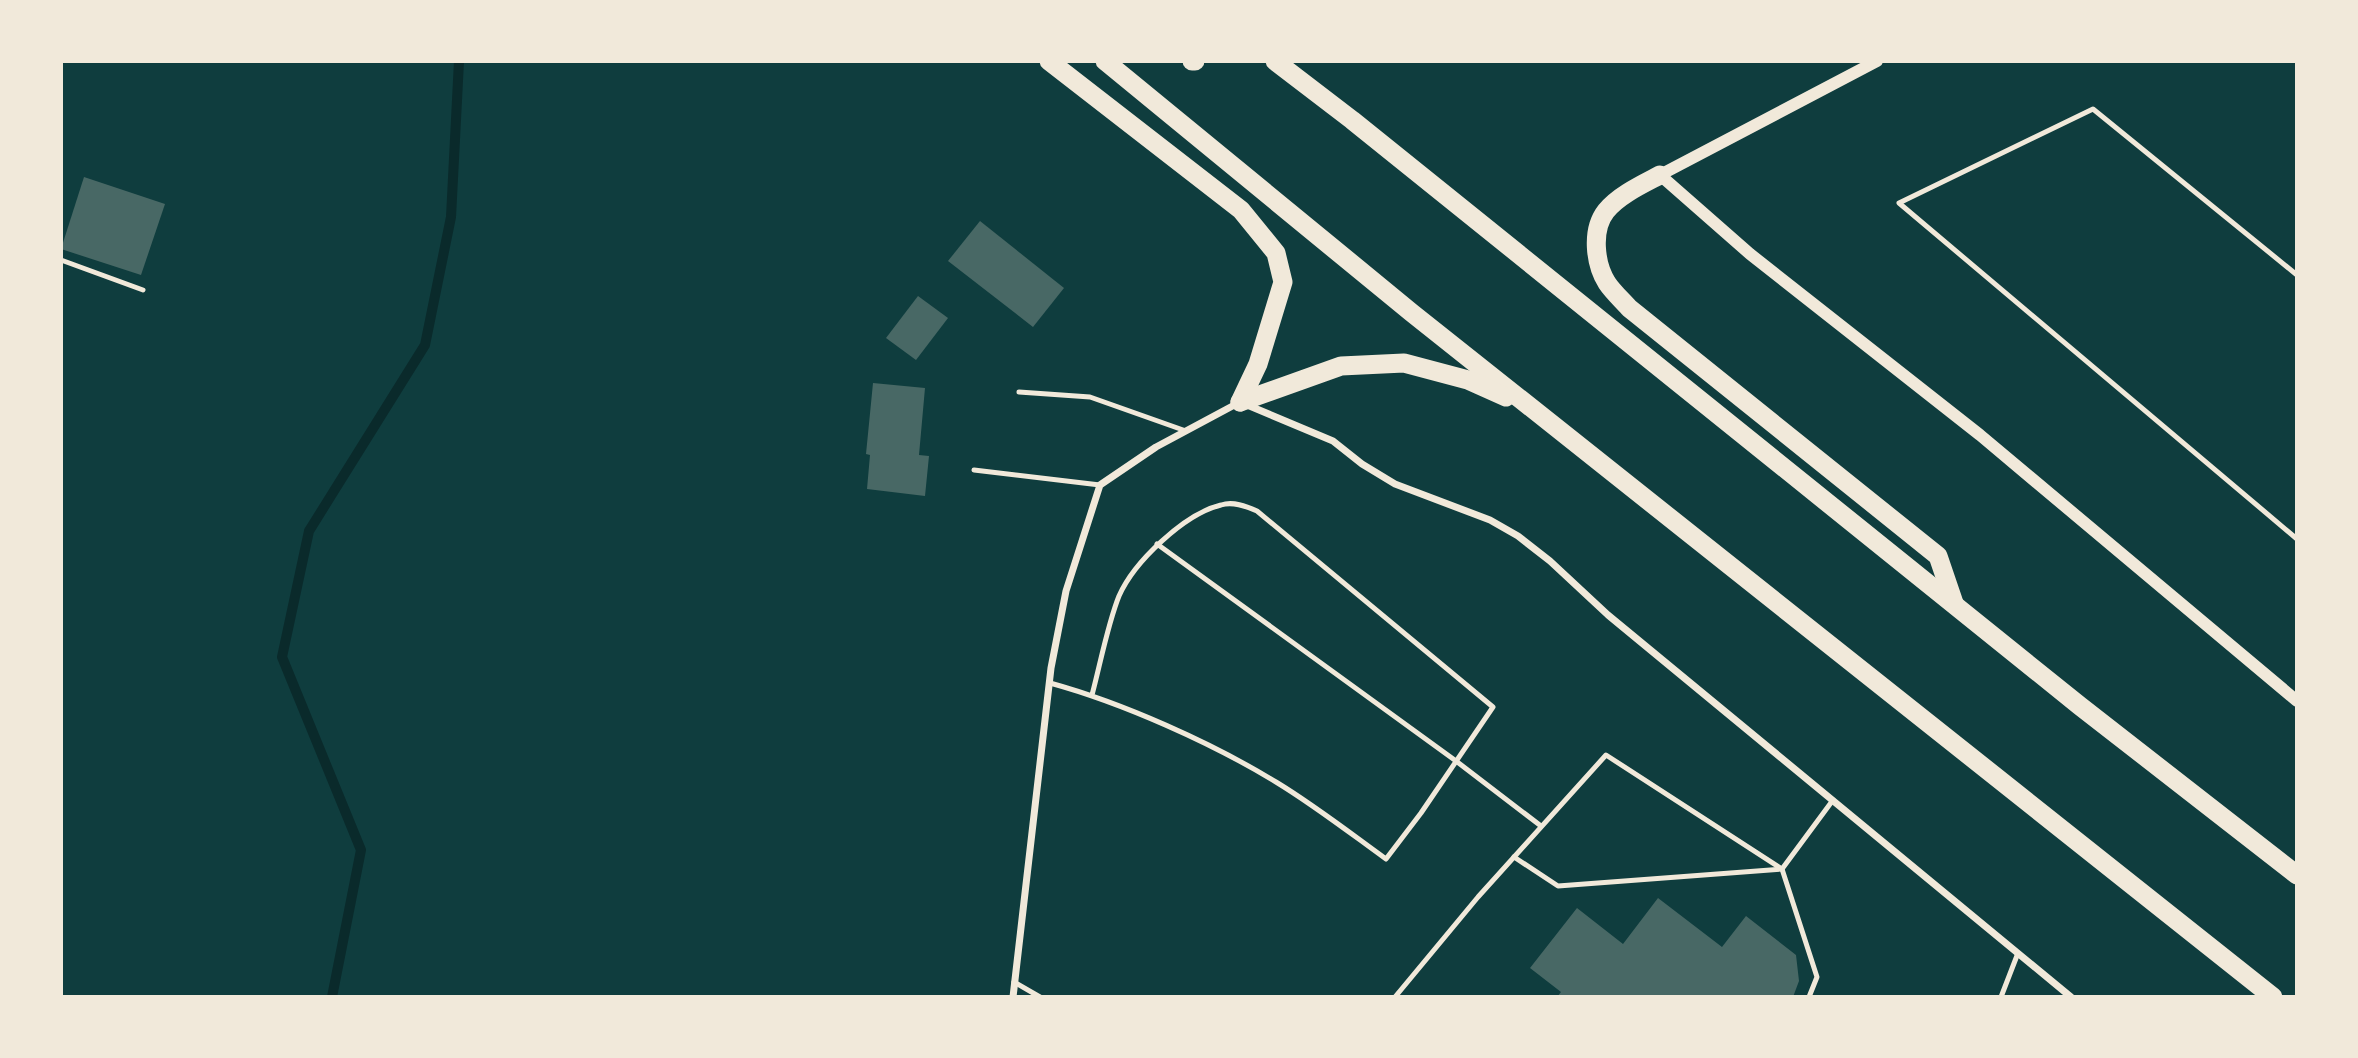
<svg xmlns="http://www.w3.org/2000/svg" width="2358" height="1058" font-family="Barlow,sans-serif">
<style>
.lines{fill:none;stroke-linecap:round;stroke-linejoin:round}
.stream{stroke:#0a2a2b;stroke-width:10}
.building{fill:#486865}
.service{stroke:#f1e9da;stroke-width:5}
.minor{stroke:#f1e9da;stroke-width:7}
.tertiary{stroke:#f1e9da;stroke-width:12}
.trunk{stroke:#f1e9da;stroke-width:19}
</style>
<rect width="100%" height="100%" fill="#0f3d3e"/>
<g class="lines">
<!-- stream -->
<polyline class="stream" points="332,997 361,850 282,657 309,531 425,345 451,217 459,61"/>
</g>
<!-- building -->
<g class="building">
<polygon points="84,177 165,204 141,275 61,249"/>
<polygon points="980,221 1064,288 1033,327 948,261"/>
<polygon points="918,296 948,318 916,360 886,338"/>
<polygon points="873,383 925,388 919,455 929,456 925,496 867,489 870,455 866,454"/>
<polygon points="1658,898 1722,947 1746,916 1796,955 1799,981 1793,997 1557,997 1561,992 1530,968 1577,908 1623,944"/>
</g>
<g class="lines">
<!-- service -->
<g class="service">
<polyline points="61,260 143,290"/>
<polyline points="2297,275 2093,109 1899,203 2297,539"/>
<polyline points="1019,392 1090,397 1186,431"/>
<polyline points="974,470 1100,485"/>
<polyline points="1157,544 1456,761 1541,826"/>
<path d="M1050,683c73,20 162,60 226,99 38,23 74,51 110,77l35,-46 72,-106 -236,-196c-11,-5 -24,-10 -36,-6 -37,9 -87,57 -102,91 -11,27 -19,69 -27,99"/>
<polyline points="1514,857 1558,886 1782,869"/>
<polyline points="1014,982 1040,997"/>
<polyline points="1395,997 1478,897 1606,755 1782,869"/>
<polyline points="1809,997 1817,977 1782,869 1833,800"/>
<polyline points="2001,997 2018,953"/>
</g>
<!-- minor -->
<polyline class="minor" points="1013,997 1051,668 1066,591 1100,485 1156,447 1240,402 1333,441 1362,464 1395,484 1490,520 1518,536 1550,561 1608,615 2071,997"/>
<!-- tertiary -->
<polyline class="tertiary" points="1877,61 1660,175 1750,254 1980,435 2297,701"/>
<!-- trunk -->
<g class="trunk">
<polyline points="1049,61 1241,210 1276,253 1283,282 1258,364 1240,402"/>
<polyline points="1105,61 1412,313 2273,997"/>
<polyline points="1192,61 1195,61"/>
<polyline points="1275,61 1352,120 2080,706 2297,875"/>
<path d="M1660,175c-17,9 -41,20 -54,36 -15,19 -11,53 1,72 6,9 15,17 22,25l309,248 16,47"/>
<polyline points="1240,402 1341,366 1404,363 1468,380 1506,397"/>
</g>
</g>
<!-- border -->
<rect width="2358" height="1058" fill="none" stroke="#f1e9da" stroke-width="126"/>
</svg>
